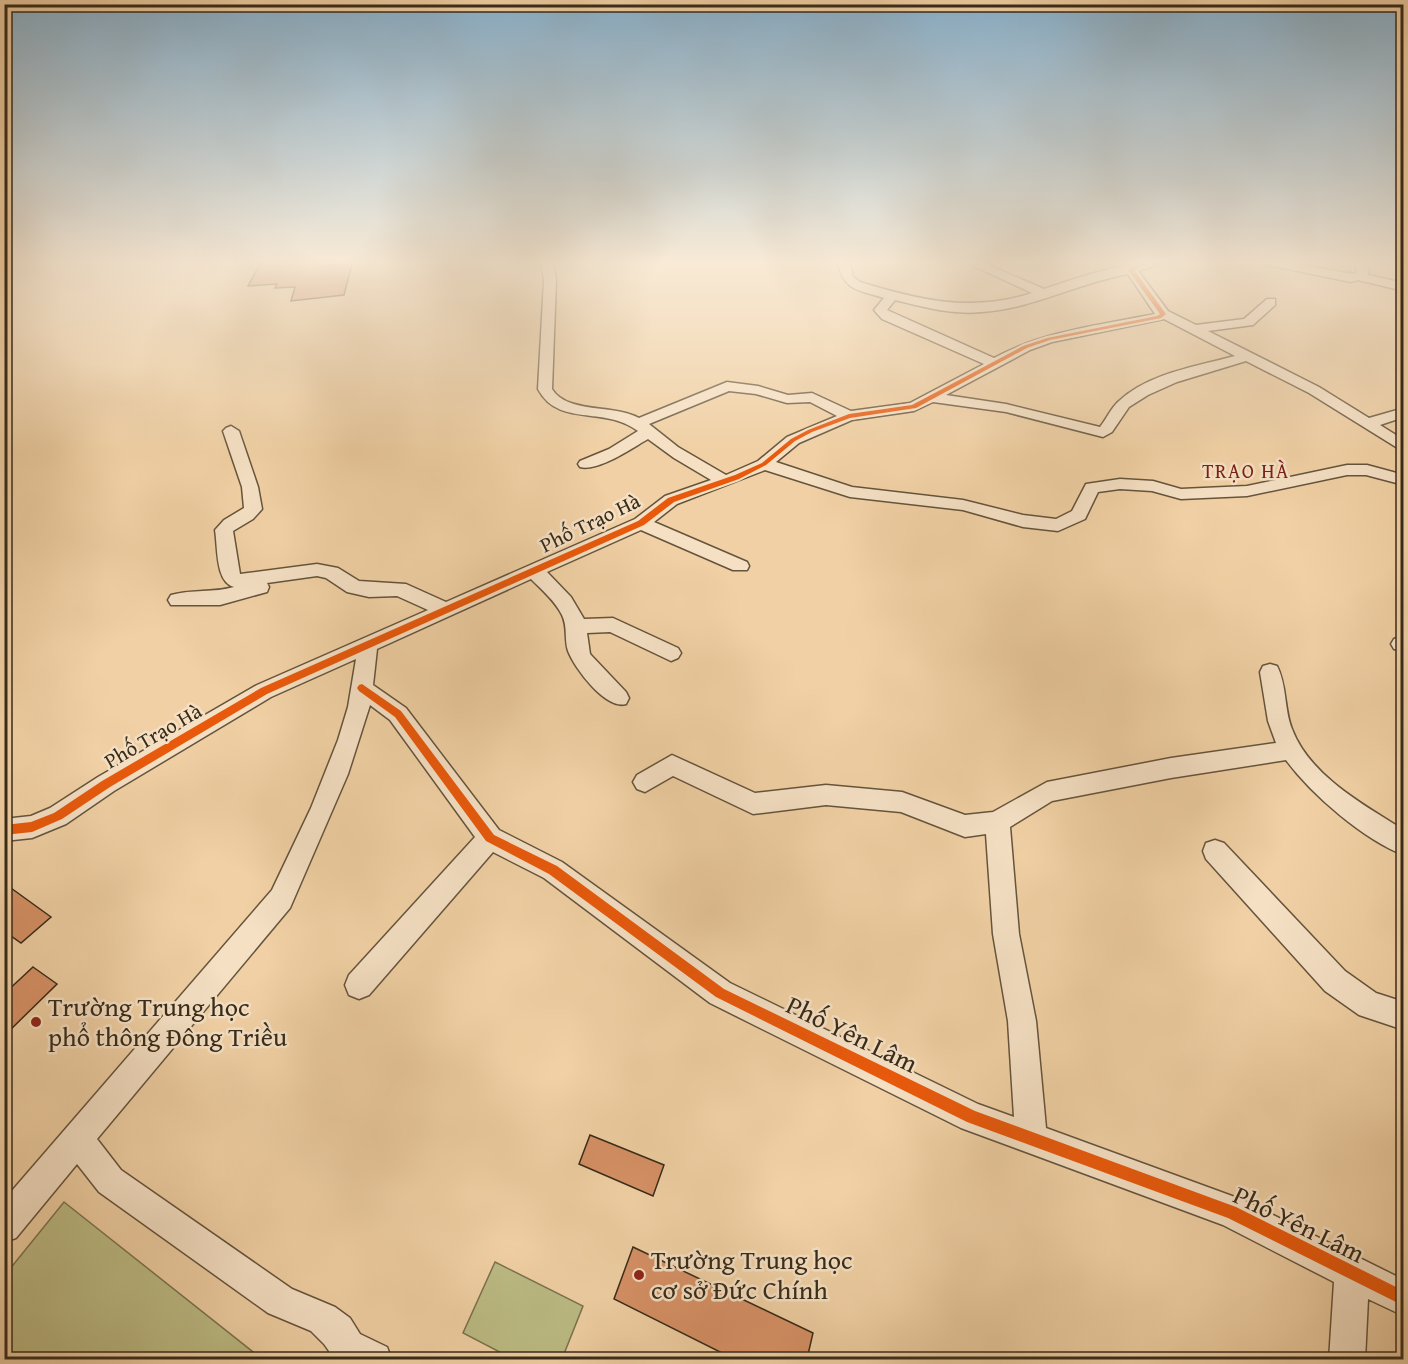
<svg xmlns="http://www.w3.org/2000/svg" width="1408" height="1364" font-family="'Gentium Book Plus',serif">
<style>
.green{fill:#bcbb84;stroke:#7a734f;stroke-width:1.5}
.building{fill:#d79166;stroke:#372b1a;stroke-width:1.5}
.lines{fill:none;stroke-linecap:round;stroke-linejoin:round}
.minor-casing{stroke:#65543c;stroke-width:3}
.minor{fill:#f5e0c4;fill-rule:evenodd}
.cycleway-casing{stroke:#f5e0c4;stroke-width:4}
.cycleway{fill:#e8590c;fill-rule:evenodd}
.poi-dot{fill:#8f2418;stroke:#f5e0c4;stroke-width:2}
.labels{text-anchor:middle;stroke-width:5;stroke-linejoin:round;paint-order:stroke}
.far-quarter-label{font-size:20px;letter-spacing:1.5px;fill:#7a1f14;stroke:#f5e0c4}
.street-label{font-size:21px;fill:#372b1a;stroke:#f5e0c4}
.near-poi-label{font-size:26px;fill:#372b1a;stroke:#f5e0c4;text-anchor:start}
.near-street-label{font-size:26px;fill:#372b1a;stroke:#f5e0c4}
</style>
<rect width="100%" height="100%" fill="#f0d0a4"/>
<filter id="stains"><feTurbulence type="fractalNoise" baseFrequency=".00333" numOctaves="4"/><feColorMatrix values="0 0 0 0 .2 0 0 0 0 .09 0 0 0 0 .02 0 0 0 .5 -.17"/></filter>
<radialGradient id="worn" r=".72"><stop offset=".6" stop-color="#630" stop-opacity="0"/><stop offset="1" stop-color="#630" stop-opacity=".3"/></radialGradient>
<!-- green -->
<g class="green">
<polygon points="1284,262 1350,262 1351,272 1341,272"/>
<polygon points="64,1202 262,1359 5,1359 5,1275"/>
<polygon points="495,1262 583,1306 562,1359 513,1359 463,1333"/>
</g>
<!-- building -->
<g class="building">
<polygon points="261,262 329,262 327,265 352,264 344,295 291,301 295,287 275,288 277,284 248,286"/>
<polygon points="4,883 51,917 21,943 4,931"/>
<polygon points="33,967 57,984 4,1036 4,994"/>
<polygon points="590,1135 664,1165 653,1196 579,1164"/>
<polygon points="633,1247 813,1333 807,1359 734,1359 614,1299"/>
</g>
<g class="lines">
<defs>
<g id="minor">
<path d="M541,262h12l3,18 -4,109c15,25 62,15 87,29l88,-36 31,4 30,9 24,-2 39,18 59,-8 74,-39 -102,-45 -8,-9 10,-12c-25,-8 -41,-7 -46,-36h12l3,15 7,5c59,18 112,31 172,11l-67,-31h16l63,27c39,-13 80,-27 121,-27l-27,9 30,40 28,14 48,-6 23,-20h8v6l-22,20 -45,6 111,56 50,31 35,-10v9l-24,8 24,15v12l-95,-59 -63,-32 -69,21 -29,13 -19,12 -17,25 -9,5 -97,-25 -73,-10 -19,9 -62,9 -53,23 -23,19 76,25 111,13 60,15 33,4 16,-8 14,-27 34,-5 33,2 28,8 66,-3 100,-21h20l37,10v10l-38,-10h-19l-100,21 -66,3 -29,-8 -32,-2 -22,3 -13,27 -27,12 -35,-4 -60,-17 -113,-13 -85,-27 -88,34 -23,18 93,40 2,4 -2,4h-14l-92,-40 -94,42 24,25 13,22 29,-1 65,30 3,5 -3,5 -7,3 -61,-29 -23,1 3,21 36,38 3,6 -3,6c-20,6 -51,-35 -58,-53 -4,-12 0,-24 -6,-36 -7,-14 -20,-25 -31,-36l-154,70 -4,36 33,23 93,122 63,32 168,121 248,121 36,13 -6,-96 -15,-87 -7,-100 -21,3 -64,-25 -75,-7 -73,9 -80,-38 -28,16 -8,-3 -4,-7 4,-7 35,-20 83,38 71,-8 76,7 63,23 28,-3 54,-30 124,-24 105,-15 -8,-22 -8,-49 3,-6 7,-2 7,2c10,19 7,43 15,63 18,47 72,76 112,101v25c-40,-15 -93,-61 -118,-95l-115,18 -119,23 -42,26 9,107 17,87 10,107 197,72 161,80v36l-36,-17 -3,61h-36l5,-78 -111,-57 -262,-97 -251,-125 -166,-125 -51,-26 -124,143 -10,4 -10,-4 -4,-10 4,-10 126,-138 -85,-117 -20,-15 -22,69 -58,134 -193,231 24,31 171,119 43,18 15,11 10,16 27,13 5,13h-64l1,-9 -5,-7 -13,-13 -43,-18 -169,-121 -22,-28 -61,74 -12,4v-42l268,-310 39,-82 27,-68 10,-33 8,-48 -85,38 -157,94 -48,33 -34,14 -28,3v-22l27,-3 19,-8 48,-31 159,-92 171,-75 -31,-14 -28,1 -22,-5 -21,-14 -9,-2 -50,7 2,4 -2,5 -47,13h-49l-3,-5 3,-5c21,-6 43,-2 63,-8 -19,-5 -16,-40 -19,-57l9,-10 20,-12 -2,-21 -19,-56 3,-3 5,-2 8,5 19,56 4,22 -9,10 -20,12 7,43 77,-10 21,4 21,13 47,3 40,18 189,-83 30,-23 46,-16 -37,-22 -26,-19c-16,9 -50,33 -68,28l-2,-3 2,-3 29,-12 29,-18c-35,-26 -79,-3 -100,-42l6,-109zM1128,274l27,40c-55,11 -111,17 -161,44l-107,-48 8,-10c28,7 57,15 86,12 51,-3 97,-29 147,-38zM1164,319l71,37c-37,10 -86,17 -116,45 -8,7 -12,17 -19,26l-94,-23 -60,-9 84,-45 22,-8zM729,391l27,3 31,9 23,-1 27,14 -50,21 -29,24 -32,14 -48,-28 -29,-23z"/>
<polygon points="1262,262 1286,262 1351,274 1356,273 1357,262 1369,262 1368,275 1404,283 1404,291 1358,280 1351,282 1268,265"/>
<polygon points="1404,636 1404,651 1394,649 1391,644 1394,639"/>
<polygon points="1215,840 1224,843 1345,971 1376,993 1404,1002 1404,1030 1359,1015 1325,991 1206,859 1203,851 1206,843"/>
</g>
</defs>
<!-- minor casing -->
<use href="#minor" class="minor-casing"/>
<!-- minor -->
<use href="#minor" class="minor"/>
<defs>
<g id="cycleway">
<polygon points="1150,262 1161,262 1140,266 1134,270 1166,314 1161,318 1050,340 1027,348 916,408 850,418 812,432 795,441 766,465 739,479 674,502 644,525 267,694 110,787 62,819 32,832 4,835 4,825 31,822 54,813 102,781 261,688 638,521 668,498 735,475 762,463 791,439 808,430 849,414 912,405 1023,346 1047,338 1157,316 1160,314 1128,270 1137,264"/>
<polygon points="362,684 401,711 494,835 557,866 724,989 975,1111 1236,1207 1404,1291 1404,1306 1228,1218 967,1122 716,997 549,874 486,841 395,717 359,691 357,688 359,685"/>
</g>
</defs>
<!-- cycleway casing -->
<use href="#cycleway" class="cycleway-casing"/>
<!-- cycleway -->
<use href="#cycleway" class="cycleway"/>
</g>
<!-- sky -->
<linearGradient id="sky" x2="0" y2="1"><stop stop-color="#8ab4d1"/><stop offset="0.58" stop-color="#f8ead6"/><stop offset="1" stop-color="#f8ead6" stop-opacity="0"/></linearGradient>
<rect width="1408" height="453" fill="url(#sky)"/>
<!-- markers -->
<g class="poi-dot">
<circle cx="36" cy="1022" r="6"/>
<circle cx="639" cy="1275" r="6"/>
</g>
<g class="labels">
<!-- far-quarter labels -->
<g class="far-quarter-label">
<text x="1246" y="478">TRẠO HÀ</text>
</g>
<!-- street labels -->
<g class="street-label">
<text transform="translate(590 523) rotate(-26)" y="7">Phố Trạo Hà</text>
<text transform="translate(153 736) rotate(-30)" y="7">Phố Trạo Hà</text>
</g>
<!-- near-poi labels -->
<g class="near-poi-label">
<text x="48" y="1016">Trường Trung học<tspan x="48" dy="30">phổ thông Đông Triều</tspan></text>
<text x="651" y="1269">Trường Trung học<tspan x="651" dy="30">cơ sở Đức Chính</tspan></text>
</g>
<!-- near-street labels -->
<g class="near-street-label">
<text transform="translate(852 1034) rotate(26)" y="9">Phố Yên Lâm</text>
<text transform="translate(1299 1224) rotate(26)" y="9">Phố Yên Lâm</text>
</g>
</g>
<!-- margin -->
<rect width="1408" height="1364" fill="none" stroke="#f0d0a4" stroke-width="24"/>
<rect x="6" y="6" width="1396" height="1352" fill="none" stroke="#372b1a" stroke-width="3"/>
<rect x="12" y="12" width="1384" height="1340" fill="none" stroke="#372b1a" stroke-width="1.5"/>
<rect width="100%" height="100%" filter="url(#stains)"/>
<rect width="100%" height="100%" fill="url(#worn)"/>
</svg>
